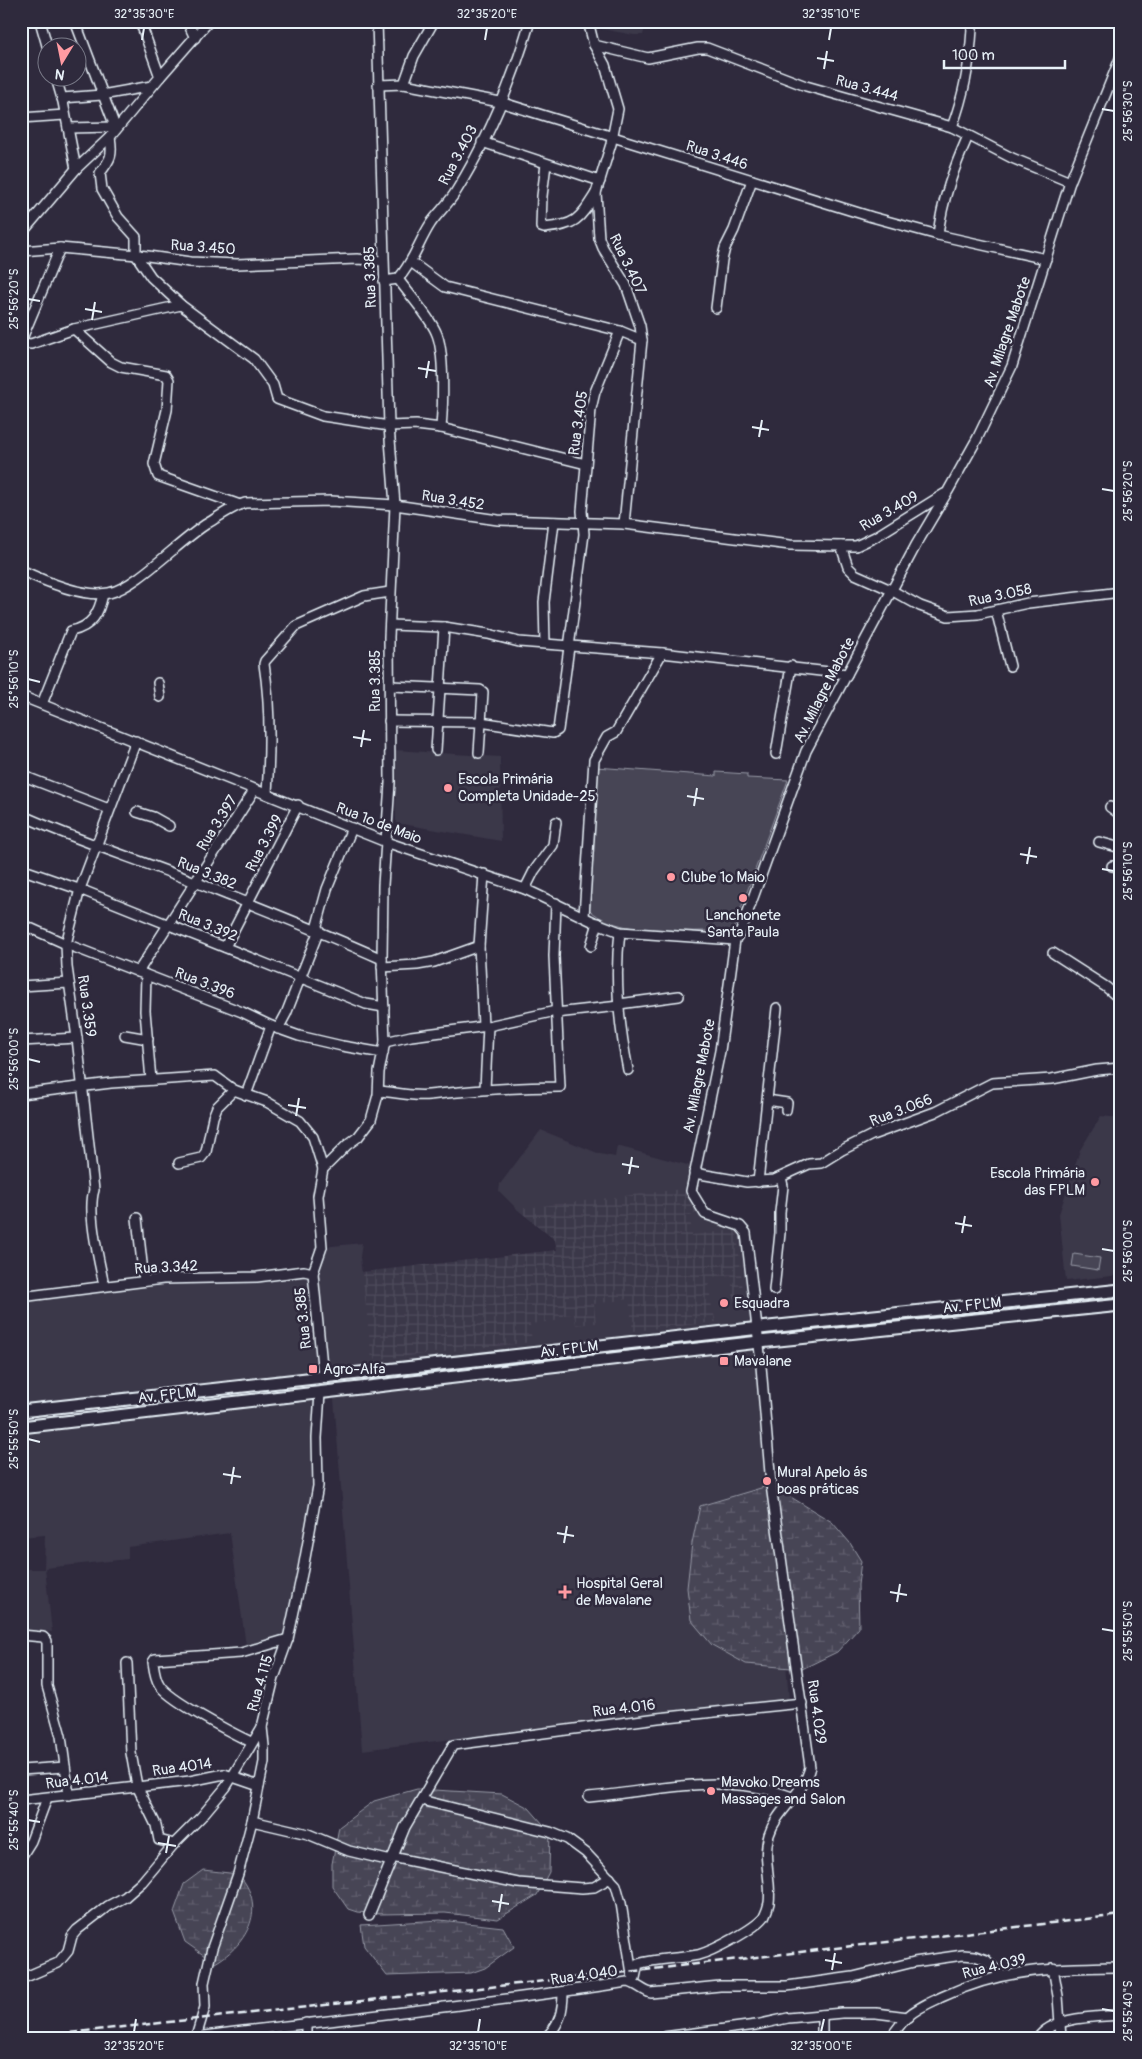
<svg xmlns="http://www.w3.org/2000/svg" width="1142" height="2059" font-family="Pangolin,sans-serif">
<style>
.built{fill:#3b3749}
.industrial{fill:url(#industrial-grid)}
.wetland{fill:url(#wetland-marsh);stroke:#979aa6}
.garden{fill:#464455;stroke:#979aa6}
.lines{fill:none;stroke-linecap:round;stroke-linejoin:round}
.minor-casing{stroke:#e8f1f8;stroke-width:12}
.major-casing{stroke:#e8f1f8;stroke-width:15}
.minor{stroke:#2f2a3d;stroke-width:9}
.major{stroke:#2f2a3d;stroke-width:11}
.rail{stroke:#e8f1f8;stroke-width:2.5;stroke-dasharray:8 4;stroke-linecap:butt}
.ticks{fill:none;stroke:#e8f1f8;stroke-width:2}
.poi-dot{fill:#ff9aa2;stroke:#2f2a3d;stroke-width:2}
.labels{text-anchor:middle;stroke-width:5;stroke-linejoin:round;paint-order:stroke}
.street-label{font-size:15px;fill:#e8f1f8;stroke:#2f2a3d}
.poi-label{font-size:15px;fill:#e8f1f8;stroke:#2f2a3d;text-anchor:start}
.neatline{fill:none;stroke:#e8f1f8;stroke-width:2}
.ticks-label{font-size:12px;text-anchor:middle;fill:#e8f1f8}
</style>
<defs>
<pattern id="industrial-grid" width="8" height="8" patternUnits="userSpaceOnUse" patternTransform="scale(1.25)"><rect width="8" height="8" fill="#3b3749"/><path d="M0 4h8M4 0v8" fill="none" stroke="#4e4b5b"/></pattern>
<pattern id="wetland-marsh" width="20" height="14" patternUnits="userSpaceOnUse" patternTransform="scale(1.25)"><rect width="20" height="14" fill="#464455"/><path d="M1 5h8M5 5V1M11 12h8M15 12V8" fill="none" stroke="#615f6e"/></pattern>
</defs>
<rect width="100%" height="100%" fill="#2f2a3d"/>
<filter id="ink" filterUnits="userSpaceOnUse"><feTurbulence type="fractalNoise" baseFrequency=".02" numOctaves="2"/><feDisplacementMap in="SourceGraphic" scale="10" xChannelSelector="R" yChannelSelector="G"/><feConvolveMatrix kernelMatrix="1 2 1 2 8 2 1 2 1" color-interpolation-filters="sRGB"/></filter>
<g filter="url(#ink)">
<!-- built -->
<g class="built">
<polygon points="603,21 647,21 643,35 634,35 602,29"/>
<polygon points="395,750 500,757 501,841 396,823"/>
<polygon points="1101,1116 1121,1118 1121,1275 1066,1281 1059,1214 1080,1150"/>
<polygon points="541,1130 600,1154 615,1157 617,1146 695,1167 691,1191 699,1206 746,1233 760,1354 789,1699 362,1750 334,1399 320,1401 317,1468 288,1639 247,1653 230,1533 128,1547 128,1559 45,1568 52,1632 21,1629 21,1569 44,1569 45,1535 21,1537 21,1297 104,1285 312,1273 322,1247 362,1243 360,1257 362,1274 558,1250 556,1241 517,1209 499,1191 500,1184"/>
</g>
<!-- industrial -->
<polygon class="industrial" points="682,1189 697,1213 693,1213 690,1218 692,1235 734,1230 737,1233 744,1300 734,1301 731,1275 708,1277 711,1303 716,1322 633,1331 629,1299 594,1304 596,1323 576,1325 574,1314 563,1315 563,1320 530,1324 532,1342 372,1360 362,1272 557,1250 555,1240 517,1209"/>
<!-- wetland -->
<g class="wetland">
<polygon points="771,1485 832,1522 850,1543 861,1561 858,1585 859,1628 837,1652 802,1669 746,1664 712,1645 691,1620 687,1588 692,1543 700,1506"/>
<polygon points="417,1789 502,1794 529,1808 550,1832 549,1872 537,1895 498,1919 445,1913 380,1914 357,1912 348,1909 332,1886 332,1864 339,1827 374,1801"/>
<path d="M203,1870l35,4c30,32 10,70 -23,89l-30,-21 -11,-30 10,-28z"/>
<polygon points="440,1920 503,1927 514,1947 485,1968 471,1973 387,1976 364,1946 361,1925"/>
</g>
<!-- garden -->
<g class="garden">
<path d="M596,767l120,9v-4l31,2v4l41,2 -55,150c-37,1 -121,8 -146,-23z"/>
<polygon points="1074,1254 1100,1258 1098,1270 1072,1266"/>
</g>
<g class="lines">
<defs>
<g id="minor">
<polyline points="40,21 48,49"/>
<polyline points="75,21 116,129"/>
<polyline points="140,21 160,77"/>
<polyline points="187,21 195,38"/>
<polyline points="588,21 594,45 605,65 618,109 611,144 596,193 599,238 603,248 626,285 640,326 642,340 624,524"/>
<polyline points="594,45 648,58 698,48 707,48 806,86 952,127 1012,158 1070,182"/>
<polyline points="56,78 63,102 76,169"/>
<polyline points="404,84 414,56 434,21"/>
<polyline points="378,85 404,84 500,102 872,217 938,235 1046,259"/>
<polyline points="62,98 102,95 152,86"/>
<polyline points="21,118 65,115"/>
<path d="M952,127c12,-32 18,-64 20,-98"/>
<polyline points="68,128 114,127"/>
<path d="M110,137c3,18 1,22 -10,36l2,16 16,28 18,20v18l15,22 30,28 73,54 19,26 4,14 46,17 66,10 27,-1 25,3 145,36"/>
<polyline points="482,142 600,181"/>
<path d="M546,164l-4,32 -1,31 3,1c32,-3 35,-8 52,-35"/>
<polyline points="21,204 28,224"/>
<polyline points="21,234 76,169 110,137 160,77 209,21"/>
<path d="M938,235c4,-35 16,-67 30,-99"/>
<polyline points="21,251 60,248 148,256 190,262 237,264 357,259 383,261"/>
<polyline points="411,262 445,287 620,331 642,340"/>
<path d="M398,279c10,14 31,37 38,53 9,19 7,74 5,96"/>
<path d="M384,281l14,-2c15,-16 21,-38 33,-56 7,-10 17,-19 24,-30 32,-51 58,-114 75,-172"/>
<polyline points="716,308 722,260 725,248 734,230 752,180"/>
<polyline points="74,329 111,362 121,367 166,375 169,380 167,410 154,464 158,476 240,505"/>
<polyline points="21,341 60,248"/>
<polyline points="21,343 31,344 74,329 181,305"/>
<polyline points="841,546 848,567 855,574 891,590 920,606 948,616 978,614 1028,603 1121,592"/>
<path d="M21,570c23,11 62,28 88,23 28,-6 72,-54 99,-70 12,-7 24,-16 37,-20l86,-2 64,4 103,15 126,4 166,21 51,1h15l19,-9 69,-43"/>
<polyline points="996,610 1010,666"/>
<polyline points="390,625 444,627 488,634 519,642 662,653 847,674"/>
<polyline points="545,643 544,602 554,522"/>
<polyline points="158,683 160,697"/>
<polyline points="391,686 480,690 483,692 479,753"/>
<polyline points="21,696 386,842 525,889 594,922 620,932 735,940"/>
<path d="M42,704l29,-73c21,-4 28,-18 32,-37"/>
<polyline points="389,721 480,722 553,733 558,730 584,534 582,511 591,409 595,392 620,331"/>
<polyline points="436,750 444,627"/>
<polyline points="776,754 791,666"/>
<polyline points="21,775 109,809"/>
<path d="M267,793c3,-43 4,-85 -3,-129l1,-3 31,-35 68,-30 26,-4"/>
<polyline points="1110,807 1121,815"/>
<polyline points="137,812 153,817 169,826"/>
<path d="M21,815c57,26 116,44 174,67 63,25 125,49 187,77"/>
<polyline points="1099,842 1121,848"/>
<polyline points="1112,866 1121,867"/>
<polyline points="21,869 87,892 366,1004 384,1007"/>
<polyline points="525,889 534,871 553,845 556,822"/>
<polyline points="584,916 594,760 607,737 616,732 662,653"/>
<polyline points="21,924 66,944 242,1012 271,1026 299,1036 342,1046 383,1053"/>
<polyline points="316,929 327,889 352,828"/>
<path d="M620,932c-6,46 -1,93 8,138"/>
<polyline points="591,946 598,923"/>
<polyline points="225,947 298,805"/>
<polyline points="1053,953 1106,987 1121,1000"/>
<polyline points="382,967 417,965 434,962 479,946"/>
<polyline points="138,972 255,789"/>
<polyline points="146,975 145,1011 151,1080"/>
<polyline points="21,986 69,983"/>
<polyline points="619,1004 679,996"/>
<polyline points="556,1013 619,1006"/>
<polyline points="483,1026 479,946 484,874"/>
<polyline points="278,1029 286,1014 319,930"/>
<polyline points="125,1035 148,1039"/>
<polyline points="21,1041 77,1038"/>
<polyline points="385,1042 411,1036 488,1026 556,1011"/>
<polyline points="485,1089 488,1026"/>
<path d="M379,1091c16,1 34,6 50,4 44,-5 86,-8 131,-8l-6,-131 2,-53"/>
<polyline points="21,1094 111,1083 215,1076 234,1090 267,1102 300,1121 313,1137 323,1169"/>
<polyline points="246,1095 271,1026"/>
<polyline points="767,1100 787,1103 786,1110"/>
<polyline points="179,1163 201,1158 206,1152 213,1117 217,1107 234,1090"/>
<polyline points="694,1173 747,1182 774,1180 809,1164 821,1163 842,1150 872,1135 935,1112 992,1083 1052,1079 1097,1070 1121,1068"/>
<polyline points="758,1182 777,1008"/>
<polyline points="137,1218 144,1281"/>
<path d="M104,1285c-5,-24 -17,-73 -10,-95l-17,-152 -10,-71 -1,-23 14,-55 56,-148"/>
<polyline points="774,1290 780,1233 780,1212 783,1186 781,1177"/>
<polyline points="21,1297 163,1279 257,1277 304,1271 313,1273"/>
<polyline points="323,1376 313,1273 322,1247 318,1196 323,1169 347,1145 358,1137 371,1120 378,1095 379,1072 385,1042 382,959 383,885 390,783 389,637 395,505 389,426 377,21"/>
<polyline points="21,1635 43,1637 47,1641 47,1686 61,1736 69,1795"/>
<polyline points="127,1663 131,1753 137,1786 156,1825 159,1840 174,1844"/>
<path d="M251,1742c-17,-8 -85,-43 -92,-58 -4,-6 -5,-15 -6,-22l2,-3 86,-6 47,-14"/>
<polyline points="21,1770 65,1767"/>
<path d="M589,1797c70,-6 135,-26 203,0"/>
<polyline points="21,1800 190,1781 224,1774 259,1786"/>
<polyline points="421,1800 550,1832 567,1839 586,1853 616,1885 621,1903 632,1974"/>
<polyline points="252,1821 308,1834 349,1851 391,1861"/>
<polyline points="21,1857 31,1841 47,1798"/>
<polyline points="392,1857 518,1883 582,1888 594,1887 610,1878"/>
<polyline points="369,1915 405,1827 453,1745 658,1718 802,1703"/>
<polyline points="1053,1968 1058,1996 1061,2038"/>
<polyline points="21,1979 58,1963 68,1951 72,1936 77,1930 108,1906 125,1897 142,1882 174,1844 201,1817 226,1787 262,1727"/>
<path d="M632,1982l3,-4 3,-14c19,-6 40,-5 60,-9 15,-4 57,-26 66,-38 2,-4 4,-9 5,-14 3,-23 -7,-45 0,-68 8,-26 35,-41 41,-68l-39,-282 -11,-131 -14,-121 -6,-7 -35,-12 -14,-23 29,-140 15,-111 6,-9 65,-180 110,-206 32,-54 29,-52 35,-73 58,-184 51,-126"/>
<polyline points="306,2023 306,2038"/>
<polyline points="196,2037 205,2007 204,1983 212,1948 238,1874 252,1821 264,1762 264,1746 262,1727 274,1678 288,1639 303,1569 318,1486 317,1438 320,1393"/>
<path d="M189,2038c146,-19 292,-33 438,-56 8,0 15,9 24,11l69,-7h67l66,-9 61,-15 49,-7 12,1 11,4 15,15"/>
<path d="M545,2038c15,-13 18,-27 18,-46"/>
<polyline points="656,2038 756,2025 788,2018 842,2013 876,2013 908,2017"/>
<polyline points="822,2038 822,2015"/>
<path d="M890,2038c6,-7 11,-15 17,-21 11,-10 24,-15 37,-21 60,-28 112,-28 177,-29"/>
<path d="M1038,2038c15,-22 58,-21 83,-23"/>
</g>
<g id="major">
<polyline points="21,1411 769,1327 1121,1290"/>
<polyline points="21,1427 759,1342 1121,1305"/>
</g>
</defs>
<!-- minor casing -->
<use href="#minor" class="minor-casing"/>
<!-- major casing -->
<use href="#major" class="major-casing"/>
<!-- minor -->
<use href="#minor" class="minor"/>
<!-- major -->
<use href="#major" class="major"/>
<!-- rail -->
<polyline class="rail" points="23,2038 636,1971 1121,1915"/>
</g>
</g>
<!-- ticks -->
<path class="ticks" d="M142,40l2,-12M485,40l2,-12M829,40l2,-12M817,58l17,3M824,69l3,-18M1102,109l12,2M28,299l12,2M85,309l17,3M92,320l3,-18M418,368l18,3M426,378l3,-17M752,427l17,3M759,437l3,-17M1102,489l12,2M28,679l12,3M353,737l18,3M361,747l3,-17M687,796l17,3M694,806l3,-18M1020,854l17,3M1027,864l3,-17M1102,869l12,2M28,1059l12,3M288,1105l18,3M296,1116l3,-18M622,1164l17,3M629,1174l3,-17M955,1223l17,3M962,1233l3,-17M1102,1249l12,2M28,1439l12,3M223,1474l18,3M231,1484l3,-17M557,1533l17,3M564,1543l3,-17M890,1592l17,3M897,1602l3,-18M1102,1629l12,2M28,1820l12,2M158,1843l18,3M166,1853l3,-17M492,1901l17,3M499,1912l3,-18M825,1960l17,3M832,1970l3,-17M1102,2009l12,2M134,2032l2,-13M478,2032l2,-13M821,2032l3,-13"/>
<!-- markers -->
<g class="poi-dot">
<circle cx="448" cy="788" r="5"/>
<circle cx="671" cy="877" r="5"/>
<circle cx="743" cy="898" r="5"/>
<circle cx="1095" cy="1182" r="5"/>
<circle cx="724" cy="1303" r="5"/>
<rect x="719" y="1356" width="10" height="10" rx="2.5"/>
<rect x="308" y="1364" width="10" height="10" rx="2.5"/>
<circle cx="767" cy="1481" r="5"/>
<path d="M562.5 1584.5h5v5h5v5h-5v5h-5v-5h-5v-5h5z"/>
<circle cx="711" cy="1791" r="5"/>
</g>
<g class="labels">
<!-- street labels -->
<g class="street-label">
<text transform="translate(867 88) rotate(15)" y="5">Rua 3.444</text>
<text transform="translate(458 155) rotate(-62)" y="5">Rua 3.403</text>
<text transform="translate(717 155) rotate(18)" y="5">Rua 3.446</text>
<text transform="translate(203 247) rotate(4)" y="5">Rua 3.450</text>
<text transform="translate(628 264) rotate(64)" y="5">Rua 3.407</text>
<text transform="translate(370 277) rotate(-92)" y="5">Rua 3.385</text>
<text transform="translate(1007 332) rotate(-71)" y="5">Av. Milagre Mabote</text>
<text transform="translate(578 423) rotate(-82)" y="5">Rua 3.405</text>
<text transform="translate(453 500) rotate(9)" y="5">Rua 3.452</text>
<text transform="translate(889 511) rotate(-30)" y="5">Rua 3.409</text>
<text transform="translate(1000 595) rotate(-12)" y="5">Rua 3.058</text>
<text transform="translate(375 681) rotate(-90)" y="5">Rua 3.385</text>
<text transform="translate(824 690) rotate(-63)" y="5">Av. Milagre Mabote</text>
<text transform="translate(217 823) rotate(-58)" y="5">Rua 3.397</text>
<text transform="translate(379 823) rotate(21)" y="5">Rua 1º de Maio</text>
<text transform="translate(264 843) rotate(-62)" y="5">Rua 3.399</text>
<text transform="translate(207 873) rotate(22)" y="5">Rua 3.382</text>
<text transform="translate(208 925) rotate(22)" y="5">Rua 3.392</text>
<text transform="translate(205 983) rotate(21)" y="5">Rua 3.396</text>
<text transform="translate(87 1006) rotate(82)" y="5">Rua 3.359</text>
<text transform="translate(699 1076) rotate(-79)" y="5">Av. Milagre Mabote</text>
<text transform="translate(901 1110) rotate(-21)" y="5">Rua 3.066</text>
<text transform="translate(166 1267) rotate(-3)" y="5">Rua 3.342</text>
<text transform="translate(972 1305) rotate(-6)" y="5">Av. FPLM</text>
<text transform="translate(303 1318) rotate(-96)" y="5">Rua 3.385</text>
<text transform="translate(569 1349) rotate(-7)" y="5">Av. FPLM</text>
<text transform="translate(167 1395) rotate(-6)" y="5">Av. FPLM</text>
<text transform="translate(260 1683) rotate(-74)" y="5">Rua 4.115</text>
<text transform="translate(624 1708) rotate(-7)" y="5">Rua 4.016</text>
<text transform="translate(817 1712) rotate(82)" y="5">Rua 4.029</text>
<text transform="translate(182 1767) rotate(-8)" y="5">Rua 4014</text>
<text transform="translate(77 1780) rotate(-7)" y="5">Rua 4.014</text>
<text transform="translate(994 1966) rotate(-14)" y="5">Rua 4.039</text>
<text transform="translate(584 1975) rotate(-8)" y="5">Rua 4.040</text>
</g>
<!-- poi labels -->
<g class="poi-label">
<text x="458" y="784">Escola Primária<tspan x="458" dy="17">Completa Unidade-25</tspan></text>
<text x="681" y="882">Clube 1º Maio</text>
<text x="743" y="920" text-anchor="middle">Lanchonete<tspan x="743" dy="17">Santa Paula</tspan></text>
<text x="1085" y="1178" text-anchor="end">Escola Primária<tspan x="1085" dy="17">das FPLM</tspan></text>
<text x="734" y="1308">Esquadra</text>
<text x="734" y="1366">Mavalane</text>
<text x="323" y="1374">Agro-Alfa</text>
<text x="777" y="1477">Mural Apelo ás<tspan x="777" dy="17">boas práticas</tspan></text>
<text x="576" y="1588">Hospital Geral<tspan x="576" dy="17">de Mavalane</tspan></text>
<text x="721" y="1787">Mavoko Dreams<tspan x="721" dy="17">Massages and Salon</tspan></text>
</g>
</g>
<!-- margin -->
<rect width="1142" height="2059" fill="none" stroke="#2f2a3d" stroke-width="55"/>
<!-- north arrow -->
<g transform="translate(62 62) rotate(190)"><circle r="24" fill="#2f2a3d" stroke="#797a88"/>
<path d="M0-4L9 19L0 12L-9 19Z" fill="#ff9aa2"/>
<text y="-8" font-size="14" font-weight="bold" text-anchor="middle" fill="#e8f1f8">N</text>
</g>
<!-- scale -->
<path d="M944 60v8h121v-8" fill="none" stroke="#e8f1f8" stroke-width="2.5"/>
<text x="952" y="60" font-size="15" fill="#e8f1f8" stroke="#2f2a3d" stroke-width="4" paint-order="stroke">100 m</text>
<rect x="28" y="28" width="1086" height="2004" class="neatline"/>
<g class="ticks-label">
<text x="144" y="18">32°35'30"E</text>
<text x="487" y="18">32°35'20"E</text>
<text x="831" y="18">32°35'10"E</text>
<text transform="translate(1128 111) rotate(-90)" y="4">25°56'30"S</text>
<text transform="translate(14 299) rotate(-90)" y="4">25°56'20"S</text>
<text transform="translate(1128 491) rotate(-90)" y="4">25°56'20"S</text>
<text transform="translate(14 679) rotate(-90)" y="4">25°56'10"S</text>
<text transform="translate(1128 871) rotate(-90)" y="4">25°56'10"S</text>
<text transform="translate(14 1059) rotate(-90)" y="4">25°56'00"S</text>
<text transform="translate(1128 1251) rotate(-90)" y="4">25°56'00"S</text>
<text transform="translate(14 1439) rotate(-90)" y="4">25°55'50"S</text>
<text transform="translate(1128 1631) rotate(-90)" y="4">25°55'50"S</text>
<text transform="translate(14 1820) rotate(-90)" y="4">25°55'40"S</text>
<text transform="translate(1128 2011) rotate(-90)" y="4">25°55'40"S</text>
<text x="134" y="2050">32°35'20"E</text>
<text x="478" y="2050">32°35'10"E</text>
<text x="821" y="2050">32°35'00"E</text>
</g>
</svg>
